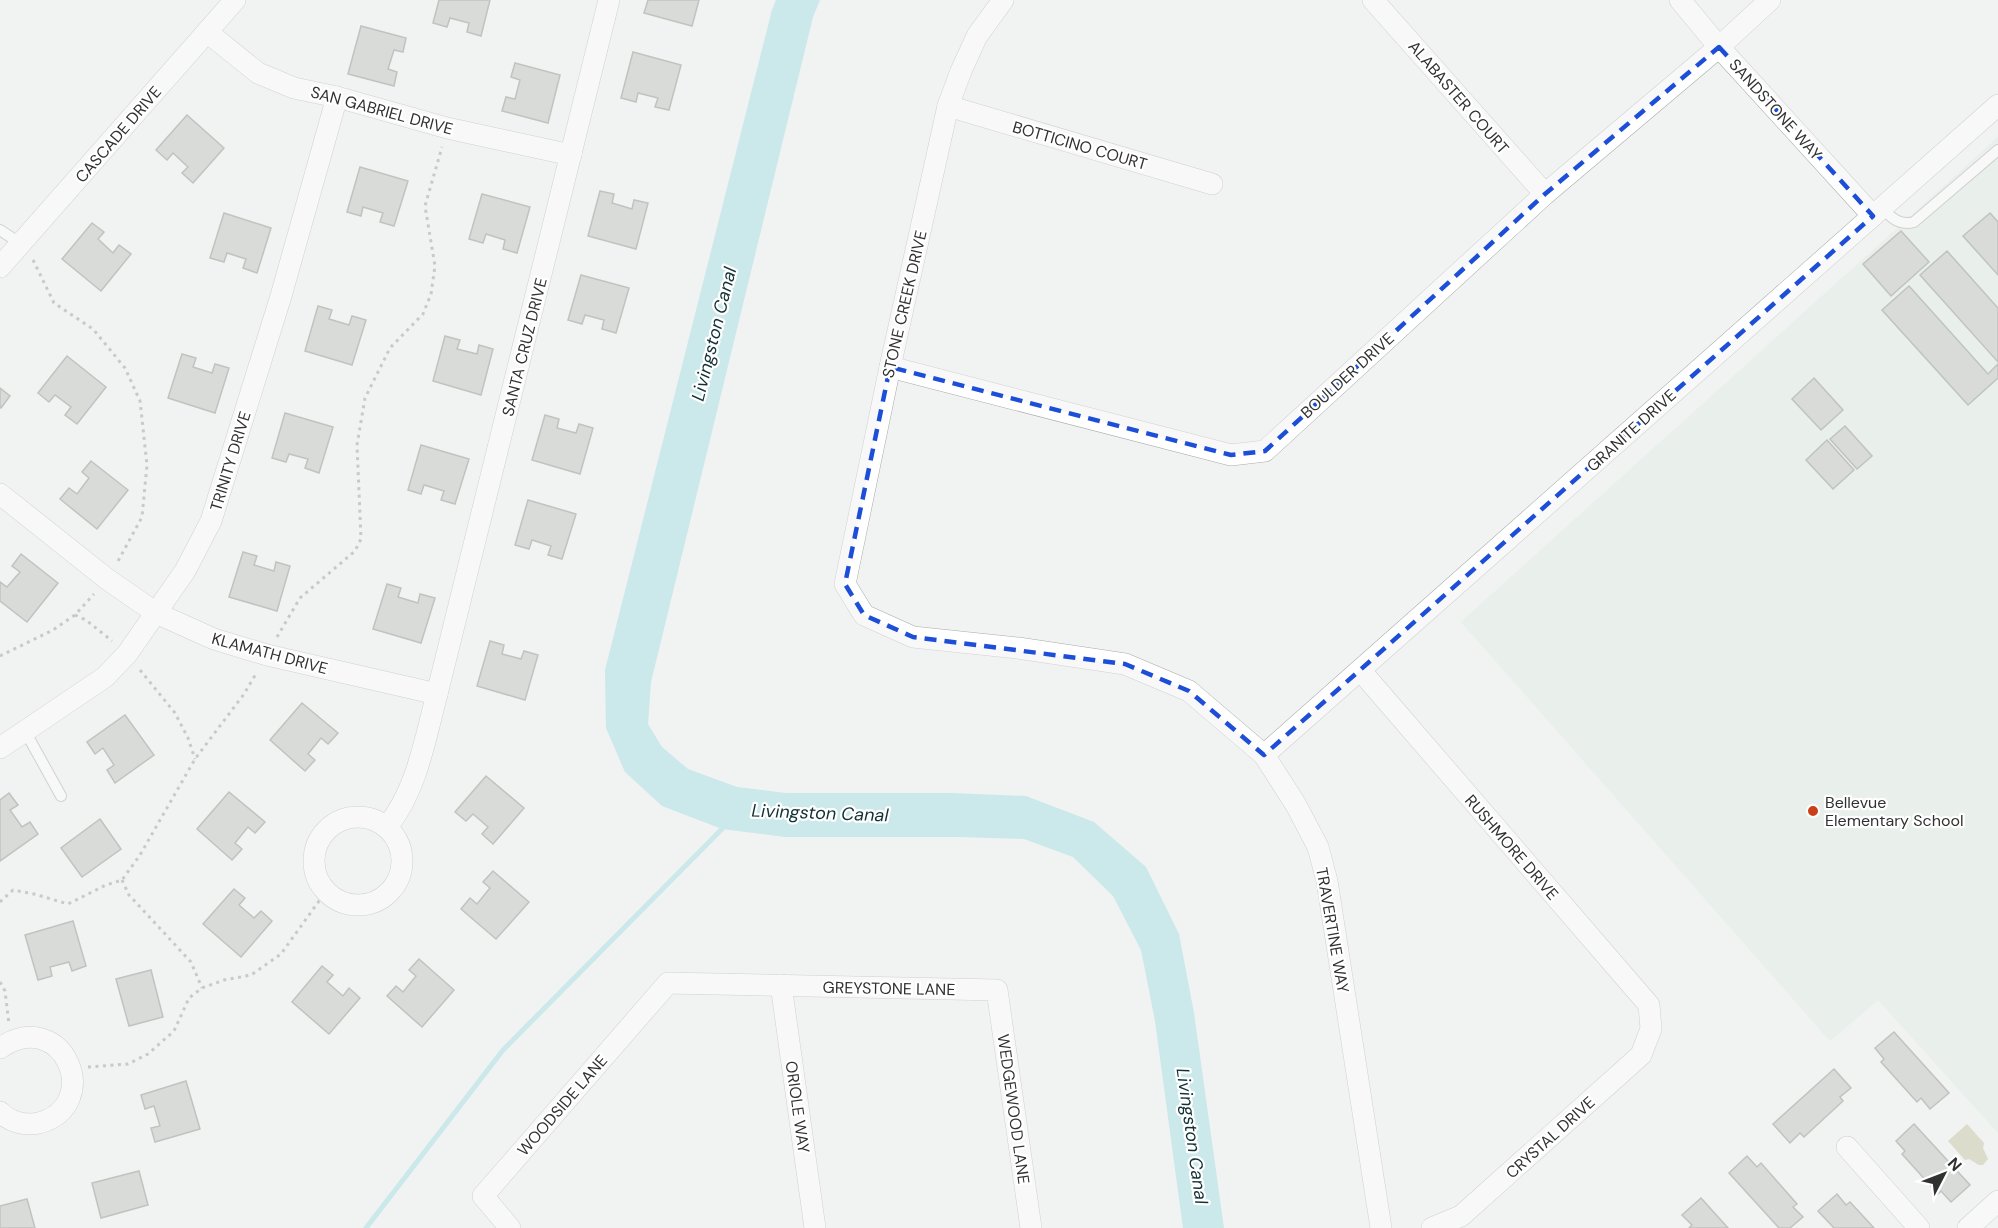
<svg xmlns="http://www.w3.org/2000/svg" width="1998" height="1228" font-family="'DM Sans',sans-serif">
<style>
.built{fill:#dfeae3}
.green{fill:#c0c2a0}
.water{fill:#9edbe4}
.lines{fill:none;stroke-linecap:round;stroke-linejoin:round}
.stream{stroke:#9edbe4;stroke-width:5}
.building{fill:#bdbfbc;stroke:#878986;stroke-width:1.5}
.lane-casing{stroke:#a9acaa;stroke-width:12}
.street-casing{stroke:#a9acaa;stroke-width:22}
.path{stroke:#979998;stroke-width:3;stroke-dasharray:3 4.5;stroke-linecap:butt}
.lane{stroke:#fff;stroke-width:10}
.street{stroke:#fff;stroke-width:21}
.marked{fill:none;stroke:#1d4ed8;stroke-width:4.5;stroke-dasharray:12 8;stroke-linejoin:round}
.poi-dot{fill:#c94019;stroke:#fff;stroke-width:2}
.labels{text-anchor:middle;stroke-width:4.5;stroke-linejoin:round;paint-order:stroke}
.street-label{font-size:16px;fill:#303130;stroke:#fff}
.poi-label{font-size:16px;fill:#303130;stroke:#fff;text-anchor:start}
.water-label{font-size:18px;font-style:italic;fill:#123135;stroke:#fff}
</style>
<rect width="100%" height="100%" fill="#f0f3f1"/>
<!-- built -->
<polygon class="built" points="1998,137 1998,1133 1878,1000 1830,1041 1461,622"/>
<!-- green -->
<polygon class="green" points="1967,1124 1984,1143 1983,1148 1988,1159 1983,1165 1979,1165 1969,1159 1965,1160 1948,1141"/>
<!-- water -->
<polygon class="water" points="776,0 820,0 813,17 651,682 648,724 662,747 688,769 737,787 786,793 951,793 1026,796 1094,822 1146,867 1179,934 1194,1013 1224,1228 1183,1228 1155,1021 1141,950 1113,896 1073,857 1024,839 957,837 785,837 722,829 662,806 625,772 606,728 605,670 772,10"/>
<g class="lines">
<!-- stream -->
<polyline class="stream" points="366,1228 503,1050 722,829 724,823"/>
</g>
<!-- building -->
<g class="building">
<polygon points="439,0 490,0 481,36 467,32 469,23 450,18 447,27 433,23"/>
<polygon points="648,0 699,0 692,26 644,13"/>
<polygon points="361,26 406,38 403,52 394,50 388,69 397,72 394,86 348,74"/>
<polygon points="633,52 681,65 669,110 655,107 658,98 638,93 636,102 621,98"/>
<polygon points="515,63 560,75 548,123 502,111 506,97 515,99 520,80 511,77"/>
<polygon points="187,115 224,148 193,183 182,173 188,167 173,153 167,160 156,150"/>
<polygon points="360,167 408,181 394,226 380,222 383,213 363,207 361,216 347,212"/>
<polygon points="600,191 614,194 612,203 632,209 634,200 648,203 636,249 588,236"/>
<polygon points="482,194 530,207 517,253 503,249 505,240 486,234 483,243 469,239"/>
<polygon points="224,213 271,228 257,273 243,268 246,259 227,253 224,262 210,258"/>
<polygon points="1990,213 1998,222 1998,275 1963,236"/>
<polygon points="92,223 104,232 98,239 113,253 119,245 131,254 101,291 62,259"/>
<polygon points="1901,231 1929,262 1891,296 1863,264"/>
<polygon points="1947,251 1998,308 1998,362 1920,275"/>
<polygon points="581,275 629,288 616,333 602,329 604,320 585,315 582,324 568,320"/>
<polygon points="1909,286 1988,374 1998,364 1998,378 1968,405 1882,310"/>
<polygon points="318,306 332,310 329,319 349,325 352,316 366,320 352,365 305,351"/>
<polygon points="445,336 460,340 457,349 477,354 479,345 493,349 481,395 433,381"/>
<polygon points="182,354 196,358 193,367 212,373 215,364 229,368 215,413 168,398"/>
<polygon points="67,356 106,387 77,424 65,415 71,407 55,395 49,402 38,393"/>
<polygon points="1814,378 1843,410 1821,430 1792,399"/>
<polygon points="0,388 10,396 1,408 0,407"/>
<polygon points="285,413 333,427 319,473 305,468 308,459 289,454 286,462 272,458"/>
<polygon points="545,415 559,419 557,428 576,433 579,424 593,428 580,474 532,460"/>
<polygon points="1845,426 1872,456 1857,469 1830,439"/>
<polygon points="1827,440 1854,470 1833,489 1806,460"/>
<polygon points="421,445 469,459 455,504 441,500 444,491 424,485 421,494 408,490"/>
<polygon points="91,461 128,490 97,529 60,499 69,488 77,494 89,478 82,472"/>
<polygon points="528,500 576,514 562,559 548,555 551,546 532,540 529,549 515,545"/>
<polygon points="243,552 257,556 254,565 274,571 276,562 290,566 277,611 229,597"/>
<polygon points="21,554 58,583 27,622 0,601 0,582 7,587 20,572 12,566"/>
<polygon points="387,584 401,588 398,597 418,603 420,594 435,598 421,643 373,629"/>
<polygon points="490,641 504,645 502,654 521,659 524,651 538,655 525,700 477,686"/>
<polygon points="302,703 338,733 328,744 321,738 308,754 315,760 305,771 270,740"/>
<polygon points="125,715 154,755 115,783 107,770 114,765 103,748 95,754 87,742"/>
<polygon points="486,776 524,808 493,844 482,834 488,827 473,814 466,821 455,812"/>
<polygon points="229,792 265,822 255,833 248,827 235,843 242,849 232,860 197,829"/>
<polygon points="9,793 18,805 10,810 22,827 30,822 38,834 0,861 0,800"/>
<polygon points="100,819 121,849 82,877 61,848"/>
<polygon points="493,871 529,902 496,939 461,909 470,898 477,904 490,888 483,882"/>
<polygon points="234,889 245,898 239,905 254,918 261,911 272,921 241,957 203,924"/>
<polygon points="73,921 86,966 72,971 69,962 50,967 52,976 38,980 25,935"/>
<polygon points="419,959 454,990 422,1027 387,996 396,986 403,992 416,976 409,970"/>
<polygon points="322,966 333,975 327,982 343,996 349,988 360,998 329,1034 292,1002"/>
<polygon points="151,970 163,1017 129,1026 116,979"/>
<polygon points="1894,1032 1949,1093 1930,1109 1921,1098 1917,1102 1881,1062 1884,1059 1875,1048"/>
<polygon points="1834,1069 1851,1088 1840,1097 1843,1101 1804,1137 1800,1133 1790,1143 1773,1124"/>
<polygon points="186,1081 200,1129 155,1142 151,1128 160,1126 154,1106 145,1109 141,1095"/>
<polygon points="1914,1124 1970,1185 1951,1202 1941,1191 1938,1194 1902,1154 1905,1151 1896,1141"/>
<polygon points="1747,1156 1757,1167 1761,1163 1797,1204 1793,1207 1803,1217 1790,1228 1779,1228 1729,1173"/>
<polygon points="139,1171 148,1205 101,1218 92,1183"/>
<polygon points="1837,1194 1846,1205 1850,1202 1874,1228 1834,1228 1818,1211"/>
<polygon points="1701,1198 1728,1228 1689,1228 1692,1225 1682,1215"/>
<polygon points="27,1199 35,1228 0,1228 0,1206"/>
</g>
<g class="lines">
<defs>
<g id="lane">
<path d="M1882,208c10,10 17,18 32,14l84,-72"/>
<polyline points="0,230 21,244"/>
<polyline points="25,731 61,796"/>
</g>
<g id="street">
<polyline points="1003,0 977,36 961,71 948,106 890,367 845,584 864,615 913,637 1018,648 1125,664 1189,691 1264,755 1296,805 1318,847 1327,881 1381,1228"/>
<polyline points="1373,0 1545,194"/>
<polyline points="1680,0 1719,47 1873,216"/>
<polyline points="207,32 258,73 294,88 337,97 447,128 571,155"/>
<polyline points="948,106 1212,184"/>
<polyline points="0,267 235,0"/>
<polyline points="890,367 1231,455 1265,451 1545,194 1719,47 1770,0"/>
<polyline points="0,494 107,579 156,613 214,639 267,655 437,694"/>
<polyline points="1360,670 1649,1005 1651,1029 1641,1055 1461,1216 1432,1228"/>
<polyline points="0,748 105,677 127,654 185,571 211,521 281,296 337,97"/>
<polyline points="1264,755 1998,105"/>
<circle cx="358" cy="861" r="44"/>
<path d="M387,827c30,-37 38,-88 50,-133l172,-694"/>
<polyline points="781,985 815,1228"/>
<path d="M0,1048c63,-43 105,57 39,75 -14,3 -29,-1 -39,-11"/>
<polyline points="1847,1147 1919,1228"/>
<polyline points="510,1228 483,1196 668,983 997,990 1031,1228"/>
<polyline points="1968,1228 1998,1201"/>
</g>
</defs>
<!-- lane casing -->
<use href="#lane" class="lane-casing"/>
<!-- street casing -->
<use href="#street" class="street-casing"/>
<!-- path -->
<g class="path">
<polyline points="33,260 54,303 93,329 125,368 140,401 147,465 142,517 117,563"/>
<polyline points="75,615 86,620 112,641"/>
<polyline points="277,637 300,598 355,551 361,539 357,445 365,398 390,348 423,314 431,294 435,266 425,206 442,147"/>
<polyline points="0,656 53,630 75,615 94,594"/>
<polyline points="140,670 175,713 188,738 195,759"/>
<polyline points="122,880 129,895 191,962 202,988"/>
<polyline points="0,902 13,890 34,894 68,904 106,885 122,880 140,855 195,759 244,694 257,672"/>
<polyline points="0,982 5,991 9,1024"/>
<polyline points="88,1067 128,1064 148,1054 174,1031 189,998 202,988 224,980 251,975 281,954 319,901 328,894"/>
</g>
<!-- lane -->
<use href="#lane" class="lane"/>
<!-- street -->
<use href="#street" class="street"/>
</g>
<!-- marked area -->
<path d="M0 0H1998V1228H0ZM1719,47l154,169 -609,539 -75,-64 -64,-27 -212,-27 -49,-22 -19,-31 45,-217 341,88 34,-4 280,-257z" fill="#f0f3f1" fill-opacity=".55" fill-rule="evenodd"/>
<path class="marked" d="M1719,47l154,169 -609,539 -75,-64 -64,-27 -212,-27 -49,-22 -19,-31 45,-217 341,88 34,-4 280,-257z"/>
<!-- markers -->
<circle class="poi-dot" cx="1813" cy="811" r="6"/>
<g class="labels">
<!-- street labels -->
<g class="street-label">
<text transform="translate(1459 97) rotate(49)" y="6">ALABASTER COURT</text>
<text transform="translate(1776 109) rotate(48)" y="6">SANDSTONE WAY</text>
<text transform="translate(382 110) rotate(15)" y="6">SAN GABRIEL DRIVE</text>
<text transform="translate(118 134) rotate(-49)" y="6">CASCADE DRIVE</text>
<text transform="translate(1080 145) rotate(16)" y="6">BOTTICINO COURT</text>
<text transform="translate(904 304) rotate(-77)" y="6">STONE CREEK DRIVE</text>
<text transform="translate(524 347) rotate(-76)" y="6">SANTA CRUZ DRIVE</text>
<text transform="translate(1347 375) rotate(-42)" y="6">BOULDER DRIVE</text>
<text transform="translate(1631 430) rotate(-42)" y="6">GRANITE DRIVE</text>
<text transform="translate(230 461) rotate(-73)" y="6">TRINITY DRIVE</text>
<text transform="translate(270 653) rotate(15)" y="6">KLAMATH DRIVE</text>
<text transform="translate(1512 847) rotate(49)" y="6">RUSHMORE DRIVE</text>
<text transform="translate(1333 930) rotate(80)" y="6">TRAVERTINE WAY</text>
<text transform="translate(889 988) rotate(1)" y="6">GREYSTONE LANE</text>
<text transform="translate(562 1105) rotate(-49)" y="6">WOODSIDE LANE</text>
<text transform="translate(798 1107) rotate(82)" y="6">ORIOLE WAY</text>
<text transform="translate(1014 1109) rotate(82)" y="6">WEDGEWOOD LANE</text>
<text transform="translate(1550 1137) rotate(-42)" y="6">CRYSTAL DRIVE</text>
</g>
<!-- poi labels -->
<g class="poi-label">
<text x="1825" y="808">Bellevue<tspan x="1825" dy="18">Elementary School</tspan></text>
</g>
<!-- water labels -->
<g class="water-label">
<text transform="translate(714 334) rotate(-76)" y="6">Livingston Canal</text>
<text transform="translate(820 813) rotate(2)" y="6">Livingston Canal</text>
<text transform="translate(1192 1136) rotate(82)" y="6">Livingston Canal</text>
</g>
</g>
<!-- north arrow -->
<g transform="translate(1944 1174) rotate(48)" stroke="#ffffff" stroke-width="4.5" paint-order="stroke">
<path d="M0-4.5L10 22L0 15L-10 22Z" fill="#303130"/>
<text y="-9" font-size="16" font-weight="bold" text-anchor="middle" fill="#303130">N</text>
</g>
</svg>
